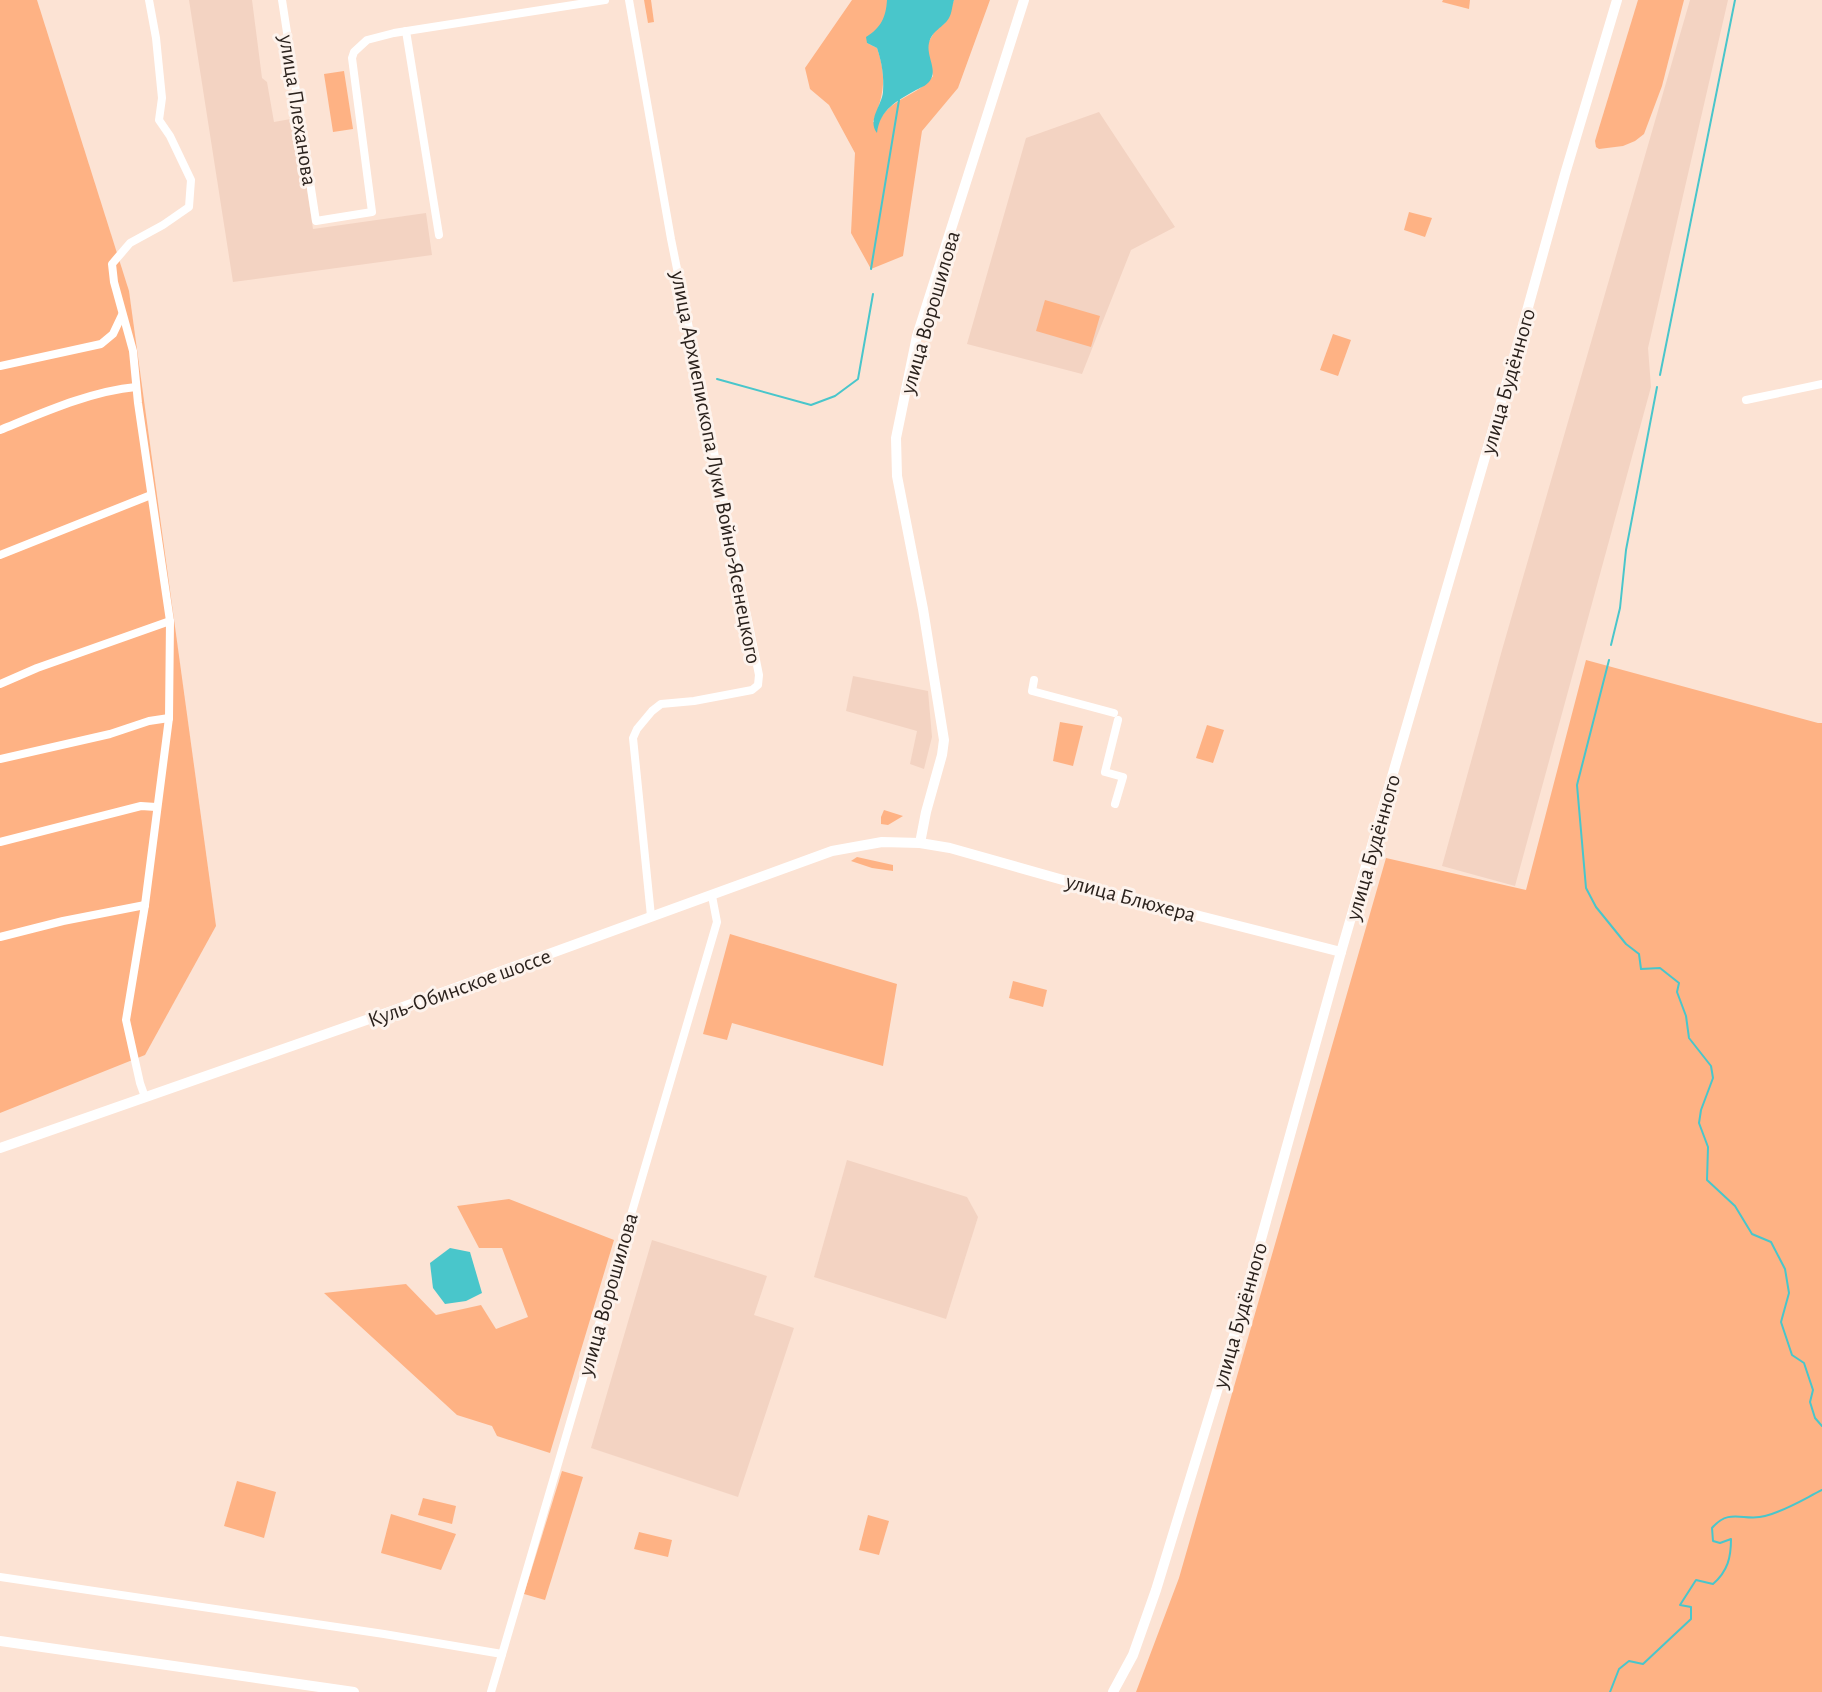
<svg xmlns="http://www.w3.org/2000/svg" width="1822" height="1692" font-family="'Alegreya Sans',sans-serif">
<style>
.built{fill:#f3d3c2}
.green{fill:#feb284}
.water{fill:#49c6cb}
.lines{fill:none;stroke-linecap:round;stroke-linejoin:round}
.stream{stroke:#49c6cb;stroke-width:2}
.minor{stroke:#fff;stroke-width:8}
.secondary{stroke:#fff;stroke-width:10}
.labels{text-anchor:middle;stroke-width:6;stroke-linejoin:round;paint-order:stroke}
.street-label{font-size:22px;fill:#2b221d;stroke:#fdf3ed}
</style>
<rect width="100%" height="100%" fill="#fce3d4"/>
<!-- built -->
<g class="built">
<polygon points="189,0 252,0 262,78 267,82 274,122 296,118 313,229 426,213 432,255 233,282"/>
<polygon points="1690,0 1728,0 1648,348 1651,387 1515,886 1442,866 1502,650"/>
<polygon points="1099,112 1175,227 1131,250 1082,374 967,344 1026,138"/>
<polygon points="853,676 928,691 932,737 924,769 910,764 917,731 846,711"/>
<polygon points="847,1160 967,1197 978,1217 946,1319 814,1277"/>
<polygon points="652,1240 767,1276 754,1315 794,1328 738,1497 591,1448"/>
</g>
<!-- green -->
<g class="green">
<polygon points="0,0 37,0 129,291 216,926 145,1055 0,1113"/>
<polygon points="644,0 651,0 654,22 648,23"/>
<path d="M852,0h35c0,5 0,11 -1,16 -4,10 -14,17 -19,27l10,5c10,29 7,47 -4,74h6c10,-24 40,-26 54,-46l-5,-21v-12l8,-14 9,-6 9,-23h36l-32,88 -36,43 -19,125 -32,13 -20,-36 4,-80 -26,-48 -19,-16 -5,-21z"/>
<polygon points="1443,0 1470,0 1469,9 1442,2"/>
<polygon points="1638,0 1684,0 1662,86 1644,134 1635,141 1623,146 1599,149 1596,147 1595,141"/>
<polygon points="344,71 353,129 333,132 324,74"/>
<polygon points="1409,212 1432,218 1425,237 1404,230"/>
<polygon points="1045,300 1100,316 1091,347 1036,331"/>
<polygon points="1333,334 1351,340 1338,376 1320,370"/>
<polygon points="1586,660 1818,723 1822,723 1822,1692 1136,1692 1179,1578 1386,858 1526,890"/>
<polygon points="1060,722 1083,726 1073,766 1053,761"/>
<polygon points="1207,725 1224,730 1213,763 1196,758"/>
<polygon points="884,810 903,816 888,825 881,824 881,817"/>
<polygon points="857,857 893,865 893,871 872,868 851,861"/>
<polygon points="730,934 897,984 883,1066 732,1023 727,1040 703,1034"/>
<polygon points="1013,981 1047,990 1043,1007 1009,998"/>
<polygon points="509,1199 614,1240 550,1453 497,1436 492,1426 457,1415 324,1293 406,1284 436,1315 481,1305 496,1329 528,1317 502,1248 479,1248 457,1206"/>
<polygon points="562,1471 583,1477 545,1600 524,1594"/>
<polygon points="237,1481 276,1492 264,1538 224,1526"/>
<polygon points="423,1498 456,1506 452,1524 418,1515"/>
<polygon points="391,1514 456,1534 441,1570 381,1553"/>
<polygon points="868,1515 889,1521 879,1555 859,1550"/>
<polygon points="639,1532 672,1540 668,1557 634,1549"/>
</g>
<!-- water -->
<g class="water">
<path d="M887,0h67c-2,6 -2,13 -5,18 -6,10 -17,12 -20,25 -3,12 8,26 2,36 -3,6 -9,8 -15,11 -19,11 -36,19 -39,43 -10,-13 5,-28 6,-41 1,-16 -1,-29 -6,-44l-10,-5 -1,-6c15,-9 20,-20 21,-37z"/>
<polygon points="450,1248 470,1252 482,1293 466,1301 445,1304 433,1288 430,1263"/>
</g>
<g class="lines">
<!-- stream -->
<g class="stream">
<polyline points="871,269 899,100"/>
<polyline points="1660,375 1735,0"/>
<polyline points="717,379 811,405 835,396 858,379 873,294"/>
<polyline points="1611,645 1620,608 1626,550 1657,387"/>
<polyline points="1609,660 1577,785 1586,888 1596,907 1626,944 1639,954 1641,969 1660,968 1679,983 1677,992 1686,1016 1689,1038 1711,1066 1713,1078 1701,1110 1699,1123 1708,1147 1707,1180 1735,1206 1752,1234 1771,1242 1785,1269 1789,1293 1781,1322 1792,1355 1804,1363 1813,1390 1810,1402 1815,1418 1822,1426"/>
<path d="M1610,1692l9,-23 10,-8 14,3 48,-45v-12l-11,-2 16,-25 17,4c15,-13 18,-27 18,-45l-11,4 -7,-2 -1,-13c18,-21 32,-6 53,-12 20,-5 39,-17 57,-26"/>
</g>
<!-- minor -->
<g class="minor">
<polyline points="282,0 316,221 372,212 352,58 354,52 367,40 394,33 605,0"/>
<polyline points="629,0 671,239 759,675 758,685 752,690 694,701 661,704 652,711 637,729 633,738 651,916"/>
<polyline points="406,31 439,235"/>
<polyline points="0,366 101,344 113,334 122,315"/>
<polyline points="1746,400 1822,384"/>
<path d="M0,430c42,-17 91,-39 136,-43"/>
<polyline points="0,555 151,495"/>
<polyline points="1034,680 1032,691 1114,713"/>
<polyline points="0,684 37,668 170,621"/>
<polyline points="0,759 110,734 149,721 169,718"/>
<polyline points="1115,804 1123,777 1105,772 1118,720"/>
<polyline points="0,842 141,806 156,807"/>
<polyline points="0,937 63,921 145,905"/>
<polyline points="145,1097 140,1083 126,1020 145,905 169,718 170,621 138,403 133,351 114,282 112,264 130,243 163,225 189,207 191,180 170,136 159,120 162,98 156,38 149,0"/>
<polyline points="0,1577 384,1634 502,1654"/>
<polyline points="491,1692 717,922 712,896"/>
</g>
<!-- secondary -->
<g class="secondary">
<polyline points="920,843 926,812 942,755 944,740 923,609 897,476 896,438 917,336 1024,0"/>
<polyline points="0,1148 392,1011 832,851 882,842 920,843 950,848 1109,893 1341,952"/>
<polyline points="0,1641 354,1692"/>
<polyline points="1113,1692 1133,1655 1156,1590 1236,1329 1341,952 1517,347 1565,174 1617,0"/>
</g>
</g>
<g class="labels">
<!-- street labels -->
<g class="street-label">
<text transform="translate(299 110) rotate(81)" y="8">улица Плеханова</text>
<text transform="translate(929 312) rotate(-74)" y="8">улица Ворошилова</text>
<text transform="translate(1507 381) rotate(-74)" y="8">улица Будённого</text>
<text transform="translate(717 467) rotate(79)" y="8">улица Архиепископа Луки Войно-Ясенецкого</text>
<text transform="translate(1372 847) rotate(-74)" y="8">улица Будённого</text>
<text transform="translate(1131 897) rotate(15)" y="8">улица Блюхера</text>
<text transform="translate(459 987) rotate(-20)" y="8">Куль-Обинское шоссе</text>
<text transform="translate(607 1294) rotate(-74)" y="8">улица Ворошилова</text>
<text transform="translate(1239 1315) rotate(-74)" y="8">улица Будённого</text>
</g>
</g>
</svg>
